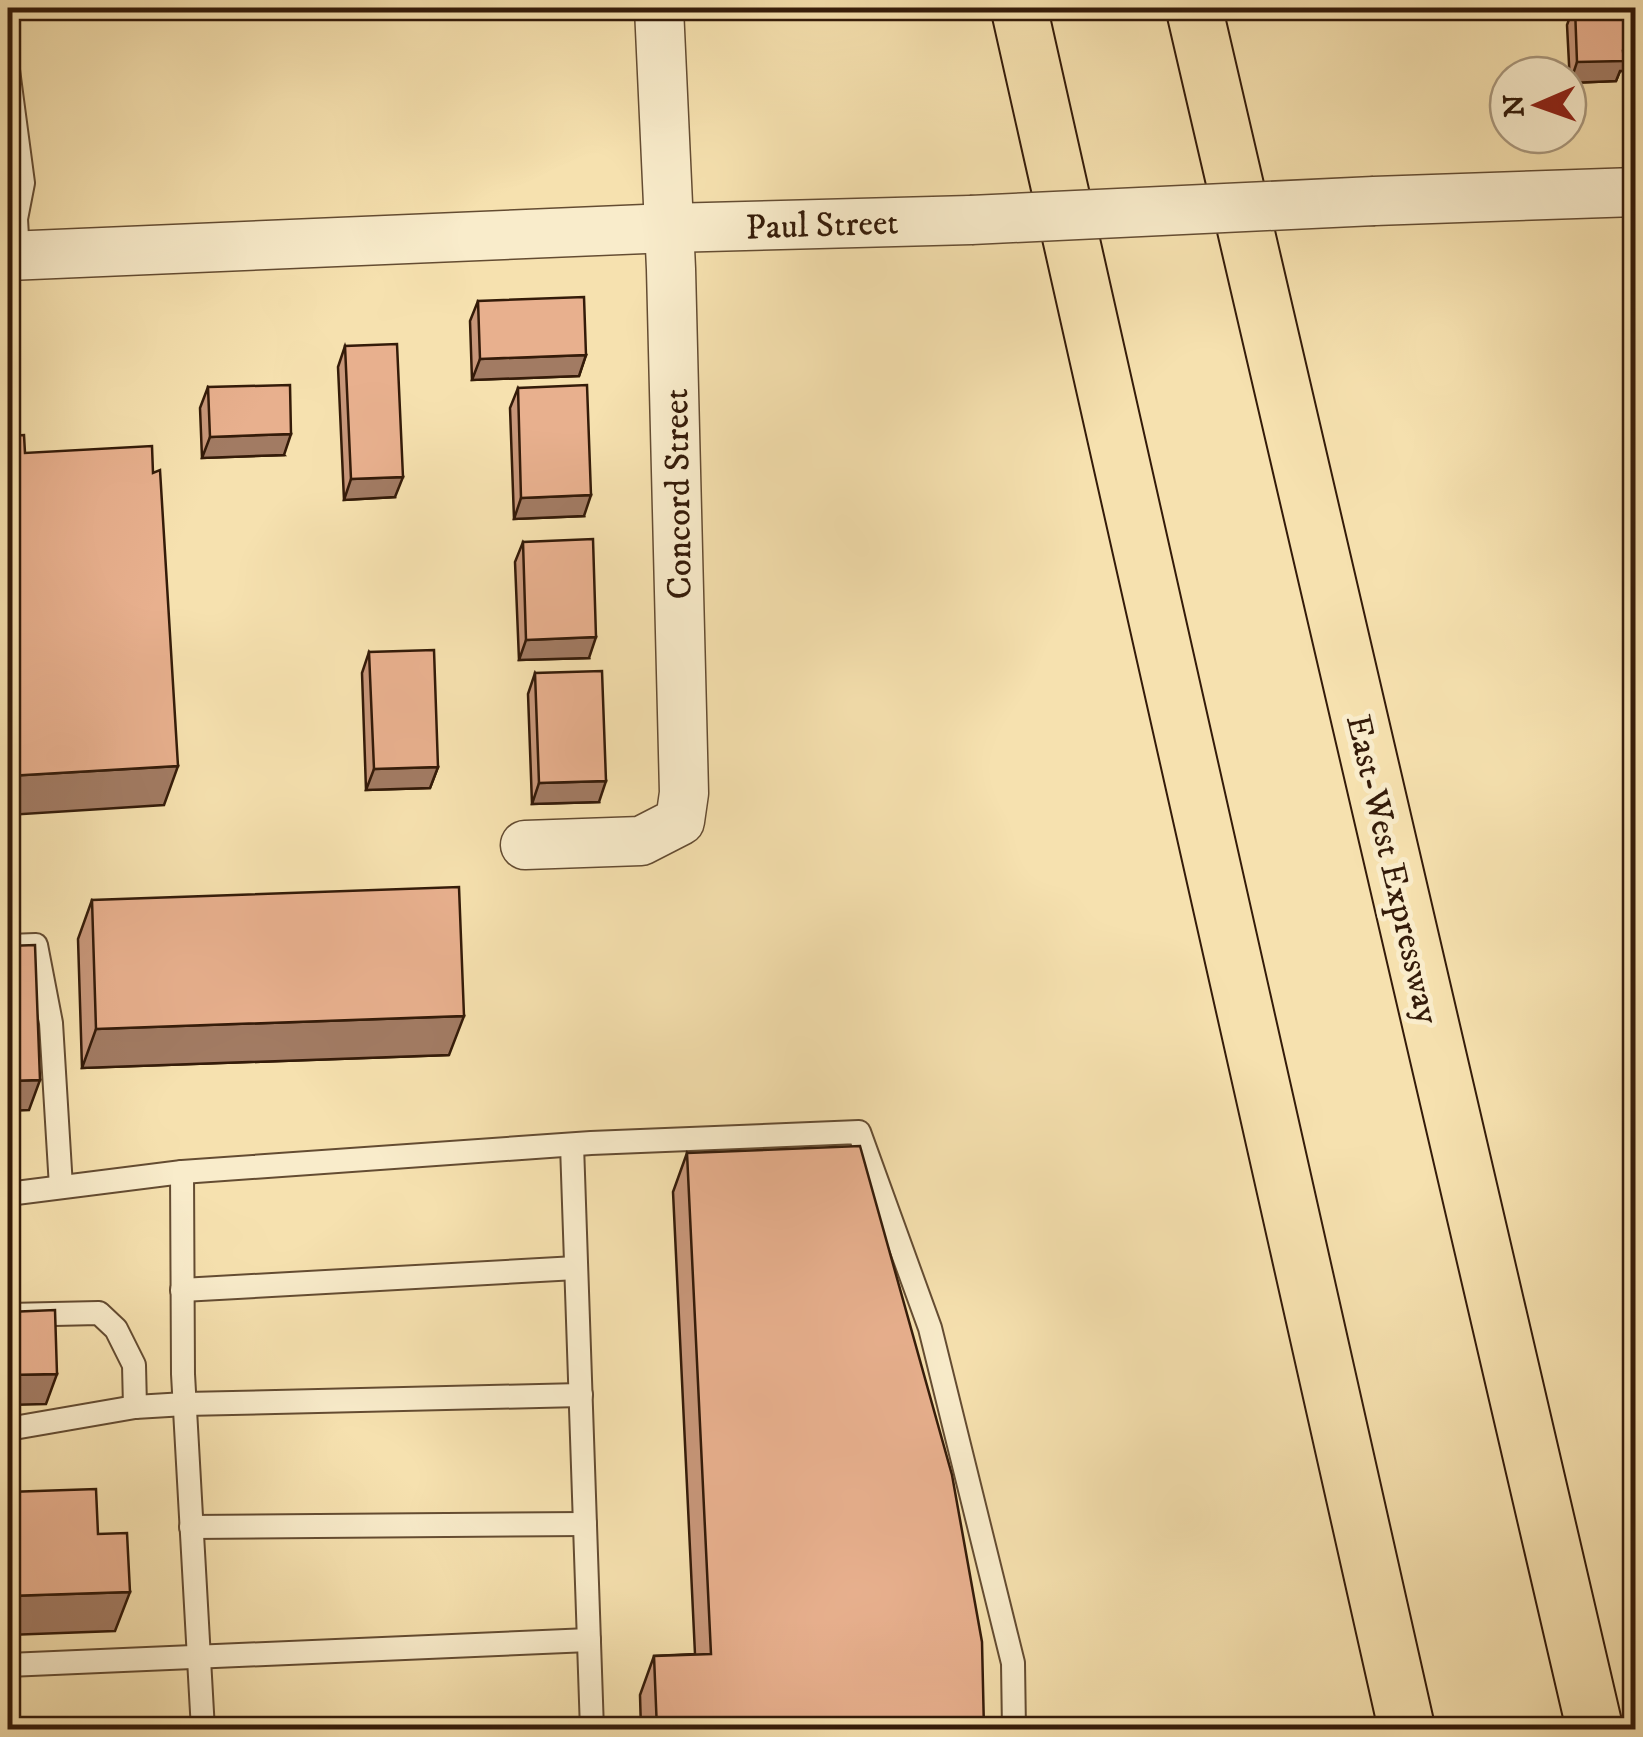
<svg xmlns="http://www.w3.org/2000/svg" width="1643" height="1737" font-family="'IM FELL DW Pica',serif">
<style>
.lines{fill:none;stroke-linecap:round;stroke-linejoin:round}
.service-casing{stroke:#644c32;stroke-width:26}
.minor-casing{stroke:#644c32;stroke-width:51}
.motorway-casing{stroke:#341b09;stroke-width:59}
.service{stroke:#f9eccb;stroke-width:22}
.minor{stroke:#f9eccb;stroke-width:48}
.motorway{stroke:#f6e1af;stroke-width:55}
.minor-bridge-casing{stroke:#644c32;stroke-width:51;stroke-linecap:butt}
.minor-bridge{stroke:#f9eccb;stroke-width:48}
.wall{fill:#c8977a;stroke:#341b09;stroke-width:2.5}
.shaded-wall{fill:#a27b63;stroke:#341b09;stroke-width:2.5}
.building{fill:#e8b08e;stroke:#341b09;stroke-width:2.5}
.labels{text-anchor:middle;stroke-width:10;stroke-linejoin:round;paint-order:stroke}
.street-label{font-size:35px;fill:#341b09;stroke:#f9eccb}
</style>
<rect width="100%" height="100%" fill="#f6e1af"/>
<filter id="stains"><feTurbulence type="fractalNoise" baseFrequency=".002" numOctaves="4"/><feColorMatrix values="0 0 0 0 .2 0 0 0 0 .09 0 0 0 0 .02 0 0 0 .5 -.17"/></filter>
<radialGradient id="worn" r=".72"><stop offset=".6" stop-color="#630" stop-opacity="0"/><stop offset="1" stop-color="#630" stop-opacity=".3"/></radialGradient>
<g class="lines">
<defs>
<g id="service">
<polyline points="8,70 23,183 16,219 18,255"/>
<polyline points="8,946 36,945 51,1023 61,1187"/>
<polyline points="572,1145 592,1730"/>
<polyline points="182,1172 183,1374 203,1730"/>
<polyline points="8,1194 182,1172 591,1143 859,1132 930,1328 1013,1663 1014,1730"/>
<polyline points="182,1290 576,1268"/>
<polyline points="8,1315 99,1313 116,1329 134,1365 135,1407"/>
<polyline points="8,1429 135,1407 185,1404 581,1395"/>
<polyline points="191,1527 585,1524"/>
<polyline points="8,1665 589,1640"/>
</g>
<g id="minor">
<polyline points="1374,201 1636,192"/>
<polyline points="8,256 669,228 971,220"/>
<polyline points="525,845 641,841 680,821 684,793 671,269 659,8"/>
</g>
<g id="motorway">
<polyline points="1019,8 1407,1730"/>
<polyline points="1194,8 1595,1730"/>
</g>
</defs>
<!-- service casing -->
<use href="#service" class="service-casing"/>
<!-- minor casing -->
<use href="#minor" class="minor-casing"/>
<!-- motorway casing -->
<use href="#motorway" class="motorway-casing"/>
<!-- service -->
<use href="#service" class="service"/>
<!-- minor -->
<use href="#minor" class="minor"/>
<!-- motorway -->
<use href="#motorway" class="motorway"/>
<defs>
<polyline id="minor-bridge" points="971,220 1374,201"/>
</defs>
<!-- minor-bridge casing -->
<use href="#minor-bridge" class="minor-bridge-casing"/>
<!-- minor-bridge -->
<use href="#minor-bridge" class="minor-bridge"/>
</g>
<!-- wall -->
<g class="wall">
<polygon points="1573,8 1636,8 1633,71 1620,71 1616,81 1570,83 1567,25"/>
<polygon points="478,301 586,355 579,376 472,380 470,321"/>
<polygon points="345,346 395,497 344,500 338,367"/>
<polygon points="208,387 284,455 202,458 200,408"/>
<polygon points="518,388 584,516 514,519 510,408"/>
<polygon points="523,542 589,658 519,660 515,562"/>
<polygon points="369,652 438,767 430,788 366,790 362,673"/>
<polygon points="535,673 599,802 532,804 528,694"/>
<polygon points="92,900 449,1055 82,1068 78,939"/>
<polygon points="687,1153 984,1730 641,1730 640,1695 654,1656 695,1654 673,1192"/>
</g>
<!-- shaded-wall -->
<g class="shaded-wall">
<polygon points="1636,50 1636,64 1633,71 1620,71 1616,81 1570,83 1577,62 1623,51"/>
<polygon points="586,355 579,376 472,380 480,359"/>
<polygon points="291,434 284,455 202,458 210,437"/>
<polygon points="403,477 395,497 344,500 351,479"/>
<polygon points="591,495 584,516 514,519 521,498"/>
<polygon points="596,637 589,658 519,660 526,640"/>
<polygon points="178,766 164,805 8,815 8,776"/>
<polygon points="438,767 430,788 366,790 374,769"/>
<polygon points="606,781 599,802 532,804 539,783"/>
<polygon points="464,1016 449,1055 82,1068 96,1029"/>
<polygon points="40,1080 29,1110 8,1111 8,1081"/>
<polygon points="57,1374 46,1404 8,1405 8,1375"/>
<polygon points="130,1592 115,1631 8,1635 8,1596"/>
</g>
<!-- building -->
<g class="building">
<polygon points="1575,8 1636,8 1636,50 1623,51 1624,61 1577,62"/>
<polygon points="584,297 586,355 480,359 478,301"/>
<polygon points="397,344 403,477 351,479 345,346"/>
<polygon points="290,385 291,434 210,437 208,387"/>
<polygon points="587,385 591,495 521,498 518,388"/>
<polygon points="24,435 25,453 152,446 153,473 160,470 178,766 8,776 8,436"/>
<polygon points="593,539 596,637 526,640 523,542"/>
<polygon points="434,650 438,767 374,769 369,652"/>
<polygon points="602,671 606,781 539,783 535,673"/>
<polygon points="459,887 464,1016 96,1029 92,900"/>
<polygon points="35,945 40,1080 8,1081 8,946"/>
<polygon points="860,1146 952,1475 982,1642 984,1730 657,1730 654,1656 711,1654 687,1153"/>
<polygon points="55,1310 57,1374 8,1375 8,1312"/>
<polygon points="96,1489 98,1534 127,1533 130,1592 8,1596 8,1492"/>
</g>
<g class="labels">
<!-- street labels -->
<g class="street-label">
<text transform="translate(822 224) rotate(-2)" y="12">Paul Street</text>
<text transform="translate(677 494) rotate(-91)" y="12">Concord Street</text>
<text transform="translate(1394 869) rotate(77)" y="12">East-West Expressway</text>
</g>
</g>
<!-- margin -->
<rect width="1643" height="1737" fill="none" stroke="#f6e1af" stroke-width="40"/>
<rect x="10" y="10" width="1623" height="1717" fill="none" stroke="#341b09" stroke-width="5"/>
<rect x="20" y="20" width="1603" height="1697" fill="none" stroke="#341b09" stroke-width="2.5"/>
<!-- north arrow -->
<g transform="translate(1538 105) rotate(268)"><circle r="48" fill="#f9eccb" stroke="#aa987d" stroke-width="2.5"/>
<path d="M0-8L18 38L0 25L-18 38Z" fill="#8f2418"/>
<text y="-15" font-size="28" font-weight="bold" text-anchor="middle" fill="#341b09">N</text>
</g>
<rect width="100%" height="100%" filter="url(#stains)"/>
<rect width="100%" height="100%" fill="url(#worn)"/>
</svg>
